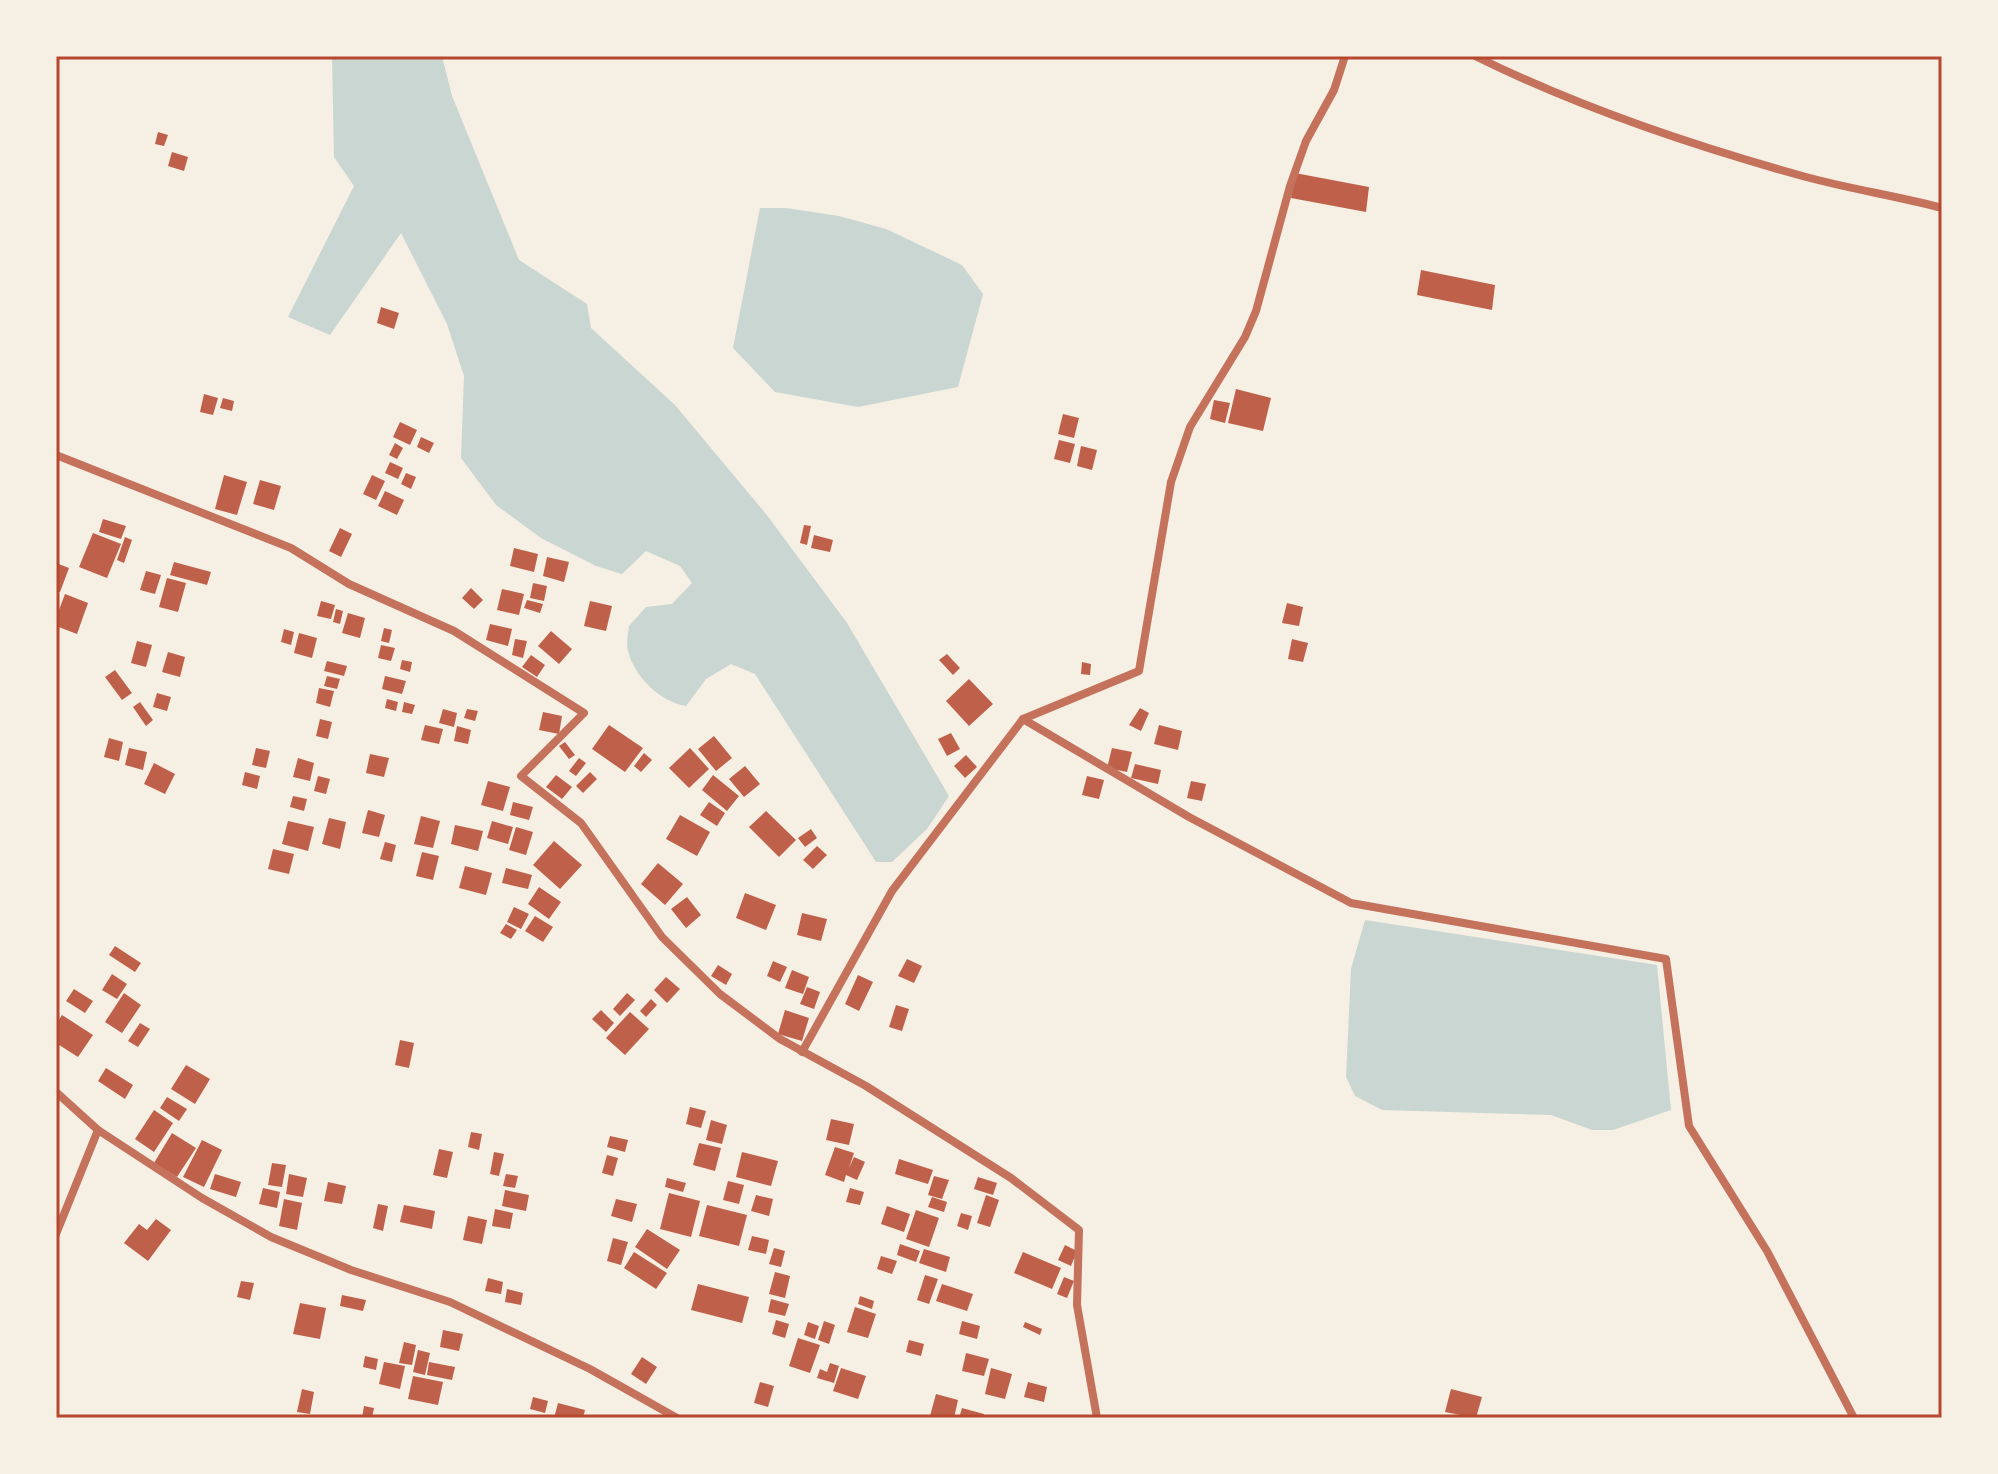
<svg xmlns="http://www.w3.org/2000/svg" width="1998" height="1474" font-family="Commissioner,sans-serif">
<style>
.water{fill:#c9d6d2}
.building{fill:#bf614a}
.lines{fill:none;stroke-linecap:round;stroke-linejoin:round}
.minor{stroke:#c5725c;stroke-width:8}
.neatline{fill:none;stroke:#b5482f;stroke-width:3}
</style>
<rect width="100%" height="100%" fill="#f6efe4"/>
<!-- water -->
<g class="water">
<path d="M332,56h110l10,40 67,164 68,44 4,24 84,77 91,109 81,109 102,173 -22,33 -35,33h-16l-121,-188 -24,-10 -25,15 -20,27c-25,-4 -51,-28 -58,-55 -2,-7 0,-18 1,-25l17,-19 26,-3 20,-21 -12,-17 -34,-15 -24,23 -26,-8 -55,-28 -45,-33 -35,-47 3,-82 -17,-52 -46,-91 -71,102 -42,-18 66,-131 -20,-29z"/>
<polygon points="760,208 786,208 839,216 886,229 962,265 983,294 958,387 858,407 775,392 733,348"/>
<polygon points="1365,920 1657,965 1671,1110 1613,1130 1592,1130 1551,1115 1382,1110 1355,1096 1346,1077 1351,969"/>
</g>
<!-- building -->
<g class="building">
<polygon points="158,132 168,135 164,146 155,144"/>
<polygon points="172,152 188,157 184,171 168,166"/>
<polygon points="1295,173 1369,187 1366,212 1291,198"/>
<polygon points="1421,270 1495,285 1492,310 1417,295"/>
<polygon points="381,307 399,313 394,329 377,323"/>
<polygon points="1236,389 1271,398 1263,431 1228,423"/>
<polygon points="204,394 218,398 213,415 200,412"/>
<polygon points="223,398 234,401 232,411 220,408"/>
<polygon points="1214,400 1230,403 1225,423 1210,419"/>
<polygon points="1063,414 1079,418 1074,438 1058,434"/>
<polygon points="400,422 417,430 410,445 393,437"/>
<polygon points="421,437 434,443 429,453 417,447"/>
<polygon points="1059,440 1075,444 1070,463 1054,459"/>
<polygon points="395,443 403,448 397,459 389,455"/>
<polygon points="1081,446 1097,450 1092,470 1077,466"/>
<polygon points="390,462 403,468 398,479 385,473"/>
<polygon points="406,473 416,477 411,489 401,484"/>
<polygon points="224,475 247,482 237,515 215,509"/>
<polygon points="372,475 385,481 376,500 363,494"/>
<polygon points="260,480 281,486 274,510 253,504"/>
<polygon points="385,491 404,500 397,515 378,506"/>
<polygon points="103,519 126,526 121,539 99,532"/>
<polygon points="804,525 811,526 807,545 800,543"/>
<polygon points="340,528 352,534 341,557 329,551"/>
<polygon points="93,533 121,544 107,578 79,567"/>
<polygon points="814,535 833,540 830,552 811,548"/>
<polygon points="125,537 132,540 124,563 117,560"/>
<polygon points="514,548 538,554 534,572 510,566"/>
<polygon points="547,557 569,562 564,582 543,576"/>
<polygon points="174,562 211,572 207,585 170,575"/>
<polygon points="56,563 69,568 60,592 56,591"/>
<polygon points="146,571 161,575 155,594 140,590"/>
<polygon points="167,578 186,583 178,612 159,607"/>
<polygon points="533,583 547,586 544,601 530,598"/>
<polygon points="471,588 483,600 474,609 462,598"/>
<polygon points="502,589 524,594 519,615 497,610"/>
<polygon points="65,594 88,603 77,634 56,626 56,618"/>
<polygon points="527,600 543,604 540,613 524,608"/>
<polygon points="321,601 335,605 331,619 317,616"/>
<polygon points="590,601 612,606 606,631 584,626"/>
<polygon points="1287,603 1303,607 1299,626 1282,623"/>
<polygon points="336,609 343,611 340,624 333,622"/>
<polygon points="348,613 365,618 360,638 342,633"/>
<polygon points="490,624 512,629 508,646 486,640"/>
<polygon points="384,628 392,630 389,643 381,641"/>
<polygon points="284,629 294,632 291,645 281,642"/>
<polygon points="551,631 572,649 559,664 538,646"/>
<polygon points="299,633 317,638 312,658 294,653"/>
<polygon points="515,639 527,641 523,658 512,655"/>
<polygon points="1292,639 1308,643 1303,662 1288,659"/>
<polygon points="137,641 152,645 146,667 131,663"/>
<polygon points="381,645 395,648 391,661 378,658"/>
<polygon points="168,652 185,657 180,677 162,672"/>
<polygon points="947,654 960,668 953,675 939,660"/>
<polygon points="531,655 545,665 537,677 522,667"/>
<polygon points="402,660 412,662 410,672 400,669"/>
<polygon points="327,661 347,666 344,676 324,671"/>
<polygon points="1082,662 1091,664 1090,675 1081,674"/>
<polygon points="115,670 132,693 122,700 105,677"/>
<polygon points="327,676 340,679 337,689 324,686"/>
<polygon points="385,676 406,681 402,694 382,689"/>
<polygon points="969,679 993,704 969,726 946,701"/>
<polygon points="319,688 334,691 330,707 316,703"/>
<polygon points="157,693 171,697 167,711 153,707"/>
<polygon points="387,699 398,702 396,711 385,708"/>
<polygon points="140,702 153,720 146,726 133,707"/>
<polygon points="404,702 415,705 412,714 402,712"/>
<polygon points="1140,708 1149,713 1141,731 1129,725"/>
<polygon points="443,709 457,713 454,727 439,723"/>
<polygon points="467,709 478,711 475,721 464,718"/>
<polygon points="543,712 562,716 559,734 539,730"/>
<polygon points="320,719 332,722 328,739 316,736"/>
<polygon points="425,725 443,729 439,744 421,740"/>
<polygon points="609,725 643,748 625,772 592,749"/>
<polygon points="1159,725 1182,731 1178,750 1154,744"/>
<polygon points="457,726 471,730 468,744 454,741"/>
<polygon points="951,733 960,749 947,756 938,739"/>
<polygon points="714,736 732,758 716,771 698,749"/>
<polygon points="109,738 123,742 119,761 104,757"/>
<polygon points="565,742 575,755 569,759 559,746"/>
<polygon points="129,748 147,752 143,770 125,765"/>
<polygon points="256,748 270,751 266,768 252,765"/>
<polygon points="690,748 709,769 689,788 669,768"/>
<polygon points="1112,748 1132,752 1127,772 1107,768"/>
<polygon points="644,753 652,760 641,772 634,766"/>
<polygon points="370,754 389,758 384,777 366,773"/>
<polygon points="966,755 977,767 965,778 954,766"/>
<polygon points="298,758 314,763 310,781 293,777"/>
<polygon points="579,758 586,763 576,776 569,771"/>
<polygon points="154,763 175,774 165,794 144,784"/>
<polygon points="1135,764 1161,770 1158,784 1131,778"/>
<polygon points="745,766 760,784 744,797 729,779"/>
<polygon points="245,772 260,776 257,789 242,785"/>
<polygon points="590,772 597,779 583,793 576,786"/>
<polygon points="556,775 572,787 562,799 546,787"/>
<polygon points="713,775 739,796 727,811 702,790"/>
<polygon points="318,776 330,779 326,794 314,791"/>
<polygon points="1087,776 1104,780 1099,799 1082,795"/>
<polygon points="488,781 510,787 503,811 481,805"/>
<polygon points="1191,781 1206,784 1202,801 1187,798"/>
<polygon points="293,796 307,799 304,811 290,807"/>
<polygon points="513,802 533,807 529,820 510,815"/>
<polygon points="709,802 725,813 717,826 700,815"/>
<polygon points="368,810 385,815 379,837 362,833"/>
<polygon points="766,811 796,840 779,857 749,827"/>
<polygon points="680,815 710,832 697,856 666,839"/>
<polygon points="421,816 440,821 433,848 414,844"/>
<polygon points="329,818 346,822 340,849 322,844"/>
<polygon points="288,821 314,827 308,851 282,844"/>
<polygon points="492,821 513,827 508,844 487,838"/>
<polygon points="455,825 483,831 478,851 451,844"/>
<polygon points="516,827 533,832 526,855 509,850"/>
<polygon points="811,829 817,838 805,847 798,838"/>
<polygon points="554,841 582,865 560,889 533,865"/>
<polygon points="385,842 396,845 392,862 380,859"/>
<polygon points="817,846 827,855 813,869 803,860"/>
<polygon points="273,849 294,854 289,874 268,869"/>
<polygon points="422,852 439,856 433,880 416,876"/>
<polygon points="658,863 683,884 665,905 641,884"/>
<polygon points="465,866 492,873 486,895 459,888"/>
<polygon points="506,868 532,875 528,889 502,883"/>
<polygon points="539,887 561,902 549,919 528,904"/>
<polygon points="745,893 776,905 766,930 736,918"/>
<polygon points="687,897 701,915 686,928 671,909"/>
<polygon points="514,907 529,914 521,929 507,922"/>
<polygon points="802,913 827,919 821,941 797,935"/>
<polygon points="535,916 553,927 543,942 525,931"/>
<polygon points="506,924 517,930 511,939 500,933"/>
<polygon points="115,946 141,963 135,972 109,955"/>
<polygon points="907,959 922,966 914,983 898,976"/>
<polygon points="773,961 787,967 780,982 767,976"/>
<polygon points="718,965 732,974 726,985 711,976"/>
<polygon points="792,970 809,977 803,994 785,988"/>
<polygon points="112,974 127,984 117,999 102,990"/>
<polygon points="858,975 873,982 859,1011 845,1004"/>
<polygon points="666,977 680,989 667,1003 654,990"/>
<polygon points="807,987 820,992 814,1009 800,1004"/>
<polygon points="74,989 93,1001 85,1013 66,1001"/>
<polygon points="124,993 141,1005 122,1033 105,1022"/>
<polygon points="627,993 635,1000 620,1016 613,1009"/>
<polygon points="651,999 657,1005 646,1017 640,1011"/>
<polygon points="896,1005 909,1009 902,1031 889,1027"/>
<polygon points="601,1010 614,1023 606,1032 592,1019"/>
<polygon points="785,1010 809,1018 802,1041 778,1034"/>
<polygon points="630,1012 649,1029 625,1055 606,1038"/>
<polygon points="62,1015 93,1035 78,1057 56,1043 56,1024"/>
<polygon points="140,1023 150,1029 138,1047 128,1041"/>
<polygon points="400,1040 414,1043 409,1068 395,1065"/>
<polygon points="186,1065 210,1079 195,1104 171,1089"/>
<polygon points="106,1068 133,1085 125,1099 98,1081"/>
<polygon points="167,1097 187,1109 179,1121 160,1108"/>
<polygon points="690,1107 706,1111 701,1128 686,1124"/>
<polygon points="154,1110 173,1123 154,1152 135,1139"/>
<polygon points="831,1119 854,1124 849,1145 826,1140"/>
<polygon points="711,1120 727,1125 722,1144 706,1140"/>
<polygon points="471,1132 482,1134 479,1150 468,1147"/>
<polygon points="172,1133 196,1148 177,1177 154,1163"/>
<polygon points="610,1136 628,1140 625,1152 607,1147"/>
<polygon points="202,1140 222,1150 204,1187 183,1177"/>
<polygon points="699,1143 721,1148 715,1171 693,1165"/>
<polygon points="835,1147 854,1153 849,1168 854,1157 865,1162 857,1180 846,1175 844,1182 825,1175"/>
<polygon points="439,1149 453,1152 447,1178 433,1175"/>
<polygon points="494,1152 504,1154 499,1176 490,1174"/>
<polygon points="742,1152 778,1161 771,1186 736,1177"/>
<polygon points="607,1155 618,1158 613,1176 602,1173"/>
<polygon points="899,1159 933,1170 928,1184 895,1174"/>
<polygon points="272,1163 286,1165 282,1187 268,1185"/>
<polygon points="215,1174 241,1182 236,1197 210,1189"/>
<polygon points="289,1174 307,1178 303,1197 286,1194"/>
<polygon points="506,1174 518,1176 515,1188 503,1186"/>
<polygon points="934,1176 949,1180 942,1199 928,1195"/>
<polygon points="978,1177 997,1183 993,1195 974,1189"/>
<polygon points="667,1178 686,1183 683,1192 665,1187"/>
<polygon points="728,1181 744,1185 739,1204 723,1200"/>
<polygon points="328,1182 346,1186 342,1204 324,1201"/>
<polygon points="263,1188 280,1192 277,1208 259,1204"/>
<polygon points="850,1188 864,1192 860,1205 846,1202"/>
<polygon points="505,1190 529,1195 526,1211 502,1206"/>
<polygon points="669,1193 700,1201 691,1237 660,1229"/>
<polygon points="756,1195 773,1199 769,1216 751,1211"/>
<polygon points="986,1195 999,1200 990,1227 977,1223"/>
<polygon points="932,1197 947,1202 944,1212 928,1207"/>
<polygon points="284,1199 302,1203 297,1230 279,1226"/>
<polygon points="616,1199 637,1204 632,1222 611,1216"/>
<polygon points="378,1204 388,1206 383,1231 373,1228"/>
<polygon points="404,1205 435,1211 432,1229 400,1222"/>
<polygon points="707,1205 747,1215 739,1246 699,1236"/>
<polygon points="887,1206 910,1214 904,1232 881,1224"/>
<polygon points="495,1209 513,1213 510,1229 492,1226"/>
<polygon points="916,1210 939,1218 929,1247 906,1239"/>
<polygon points="961,1213 972,1216 968,1230 957,1226"/>
<polygon points="468,1216 487,1220 482,1244 463,1240"/>
<polygon points="156,1219 171,1230 148,1261 124,1243 139,1224 147,1230"/>
<polygon points="647,1229 680,1250 667,1269 635,1247"/>
<polygon points="752,1236 769,1240 766,1254 748,1250"/>
<polygon points="613,1238 628,1242 621,1265 607,1261"/>
<polygon points="900,1244 920,1251 916,1262 897,1255"/>
<polygon points="1065,1245 1077,1251 1071,1266 1058,1260"/>
<polygon points="774,1248 785,1251 781,1267 769,1264"/>
<polygon points="924,1249 950,1257 946,1272 919,1263"/>
<polygon points="634,1252 667,1273 656,1289 624,1268"/>
<polygon points="1023,1252 1061,1268 1052,1289 1014,1273"/>
<polygon points="881,1256 897,1261 892,1274 877,1269"/>
<polygon points="775,1272 790,1276 785,1298 769,1294"/>
<polygon points="925,1275 938,1279 929,1304 917,1300"/>
<polygon points="1064,1277 1074,1281 1067,1298 1057,1294"/>
<polygon points="488,1278 503,1282 501,1294 485,1291"/>
<polygon points="241,1281 254,1283 250,1300 237,1297"/>
<polygon points="698,1284 749,1297 742,1323 691,1310"/>
<polygon points="942,1284 973,1294 967,1311 936,1301"/>
<polygon points="507,1289 523,1293 521,1305 505,1302"/>
<polygon points="342,1295 366,1300 363,1311 340,1306"/>
<polygon points="860,1296 874,1301 872,1309 858,1304"/>
<polygon points="771,1299 789,1304 785,1316 768,1312"/>
<polygon points="300,1303 326,1308 320,1339 293,1334"/>
<polygon points="855,1307 876,1314 868,1338 847,1332"/>
<polygon points="776,1320 789,1324 785,1338 772,1334"/>
<polygon points="824,1321 835,1325 829,1344 818,1340"/>
<polygon points="962,1321 980,1326 977,1339 959,1334"/>
<polygon points="808,1322 819,1326 815,1339 804,1335"/>
<polygon points="1025,1322 1042,1329 1040,1335 1023,1327"/>
<polygon points="443,1330 463,1334 459,1351 440,1347"/>
<polygon points="798,1338 820,1345 810,1373 789,1366"/>
<polygon points="909,1340 924,1344 921,1356 906,1352"/>
<polygon points="404,1342 416,1345 412,1365 399,1363"/>
<polygon points="418,1350 430,1353 425,1375 413,1372"/>
<polygon points="966,1353 989,1359 984,1376 962,1371"/>
<polygon points="365,1356 378,1359 376,1370 363,1367"/>
<polygon points="642,1357 657,1367 646,1384 631,1374"/>
<polygon points="384,1362 405,1366 400,1389 379,1384"/>
<polygon points="429,1362 455,1367 452,1380 427,1375"/>
<polygon points="830,1363 839,1366 834,1383 817,1378 820,1369 827,1372"/>
<polygon points="841,1368 866,1376 858,1399 833,1391"/>
<polygon points="991,1368 1012,1374 1005,1399 985,1394"/>
<polygon points="413,1376 443,1382 438,1405 408,1399"/>
<polygon points="760,1382 774,1386 768,1407 754,1403"/>
<polygon points="1028,1382 1047,1387 1044,1402 1024,1397"/>
<polygon points="302,1389 314,1392 310,1414 297,1412"/>
<polygon points="1451,1389 1482,1397 1476,1418 1445,1412"/>
<polygon points="936,1394 958,1400 954,1418 930,1416"/>
<polygon points="533,1397 548,1401 545,1413 530,1409"/>
<polygon points="558,1403 585,1410 583,1418 554,1418"/>
<polygon points="364,1406 374,1408 372,1418 362,1418"/>
<polygon points="962,1408 984,1414 983,1418 959,1418"/>
</g>
<g class="lines">
<!-- minor -->
<g class="minor">
<path d="M1475,56c105,52 218,90 331,121 44,12 91,19 136,31"/>
<polyline points="56,455 291,548 349,584 454,631 584,713 521,776 581,823 662,937 720,994 780,1039 866,1086 1011,1178 1079,1230 1077,1305 1097,1418"/>
<polyline points="1023,719 1189,817 1351,903 1666,959 1689,1126 1767,1251 1854,1418"/>
<polyline points="802,1052 892,891 1023,719 1139,671 1171,482 1190,427 1245,337 1256,311 1290,186 1306,141 1334,90 1345,56"/>
<polyline points="56,1092 98,1130 202,1198 271,1237 351,1270 450,1302 590,1369 677,1418"/>
<polyline points="56,1234 98,1130"/>
</g>
</g>
<!-- border -->
<rect width="1998" height="1474" fill="none" stroke="#f6efe4" stroke-width="116"/>
<rect x="58" y="58" width="1882" height="1358" class="neatline"/>
</svg>
